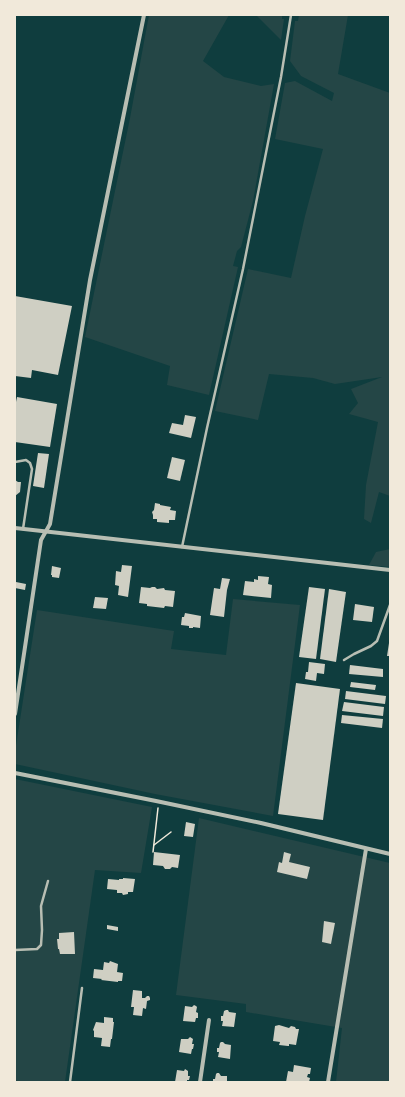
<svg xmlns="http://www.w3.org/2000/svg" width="405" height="1097" font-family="Figtree,sans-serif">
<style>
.green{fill:#244646}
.building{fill:#cfcfc3}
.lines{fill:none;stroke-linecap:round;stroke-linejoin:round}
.path{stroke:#f1e9da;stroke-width:1.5}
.service{stroke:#b8beb3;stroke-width:2.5}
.minor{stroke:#b8beb3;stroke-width:4}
</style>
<rect width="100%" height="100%" fill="#0f3d3e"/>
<!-- green -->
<g class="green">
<polygon points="149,15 229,15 203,61 224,77 261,86 274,84 253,201 241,247 237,251 233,266 238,267 209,395 167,385 170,366 85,337 130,118"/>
<polygon points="256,15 282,15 282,19 284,19 281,40"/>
<polygon points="299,15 348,15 338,74 390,93 390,496 379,492 371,523 364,519 366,485 378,422 349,414 358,403 351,389 382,377 335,384 313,378 269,374 258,420 215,411 248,269 291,278 305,216 323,149 275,139 285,83 295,81 332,101 334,93 301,76 290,61 295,21 298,21"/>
<polygon points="390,549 390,567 369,565 376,552"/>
<polygon points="233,599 300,605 273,816 155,794 15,764 15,752 37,610 174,631 171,649 226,655"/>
<polygon points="15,779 152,807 141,873 95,870 65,1082 15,1082"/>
<polygon points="199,818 390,863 390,1082 336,1082 342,1028 246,1012 246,1004 176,995"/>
</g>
<!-- building -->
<g class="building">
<polygon points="15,296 72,306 58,375 32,370 31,378 15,376"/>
<polygon points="17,397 57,404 50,447 15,442 15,407"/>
<polygon points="185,415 196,417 191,438 169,433 172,423 183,425"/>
<polygon points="38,453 49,454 44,488 33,486"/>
<polygon points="172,457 185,460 180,481 167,478"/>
<polygon points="15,480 18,482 21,482 20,492 15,496"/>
<polygon points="155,503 160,504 160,505 171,507 170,510 176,511 175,520 169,520 169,523 157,522 157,519 153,519 153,515 152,512 154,510"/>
<polygon points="122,565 132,566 128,597 118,595 119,586 115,585 116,571 121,572"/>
<polygon points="52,566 61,568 59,578 52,577 52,575 51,575"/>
<polygon points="258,576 269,577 268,584 272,585 271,598 243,595 245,581 254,582 254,579 258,580"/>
<polygon points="222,578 230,579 227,590 224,617 210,615 214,588 220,589"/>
<polygon points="16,582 26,584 25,590 15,588"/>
<polygon points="141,587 150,588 152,587 155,587 157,589 164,588 165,590 175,591 173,607 165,606 164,608 147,606 147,604 139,603"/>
<polygon points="309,587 325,589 316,659 299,657"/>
<polygon points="329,589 346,592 336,662 320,659"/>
<polygon points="95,597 108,598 106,609 93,608"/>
<polygon points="355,604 374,607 372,622 353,620"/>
<polygon points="185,613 201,616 200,628 193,627 193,628 189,628 189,626 181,625 182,617 184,617"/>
<polygon points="389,643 390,643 390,656 387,656"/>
<polygon points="309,662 325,664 324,674 317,673 316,681 305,679 306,672 308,672"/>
<polygon points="350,665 383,669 383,677 349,674"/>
<polygon points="351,682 376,685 375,690 350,687"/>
<polygon points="296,683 340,689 323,820 278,814"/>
<polygon points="346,691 386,696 385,704 345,699"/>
<polygon points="344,702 384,707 383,716 342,711"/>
<polygon points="342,715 383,719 382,728 341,723"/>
<polygon points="186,822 195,824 193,837 184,836"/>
<polygon points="154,852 180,855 178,868 172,867 170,869 165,869 163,866 153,865"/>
<polygon points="284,852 291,854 289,862 310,867 307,879 277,872 279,862 282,863"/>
<polygon points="123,878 135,879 133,892 128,892 128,894 123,895 122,893 117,893 117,890 107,889 108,879 119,880 119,879 123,879"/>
<polygon points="324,921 335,923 331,944 322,942"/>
<polygon points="107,925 118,927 118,931 107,929"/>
<polygon points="74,932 75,954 60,954 59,949 58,949 57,939 59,939 59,933"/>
<polygon points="110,961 118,964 117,972 123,973 122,981 118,981 118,982 101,980 102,979 93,978 94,969 103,970 104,962 109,963"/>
<polygon points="133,990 142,991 142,998 145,998 147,996 149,996 150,998 150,1000 147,1001 146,1009 143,1008 142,1016 133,1015 134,1007 131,1007"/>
<polygon points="194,1005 196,1006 197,1007 196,1012 198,1013 198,1018 196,1018 195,1022 183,1021 185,1006 192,1007"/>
<polygon points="226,1010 228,1010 229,1012 236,1013 234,1027 222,1026 223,1021 221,1021 221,1016 223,1016 224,1011"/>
<polygon points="104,1017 113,1018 113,1022 114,1022 112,1039 111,1039 110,1047 101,1046 102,1038 94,1037 94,1031 93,1030 96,1022 104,1023"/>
<polygon points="279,1025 289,1028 291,1026 295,1027 296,1029 299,1029 296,1045 289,1044 289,1046 288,1046 279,1045 280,1042 273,1041 275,1026"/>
<polygon points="190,1037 193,1039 192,1044 194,1044 193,1049 192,1049 191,1054 179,1052 181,1039 188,1039"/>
<polygon points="221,1042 223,1042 225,1044 231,1045 230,1059 218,1057 219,1052 217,1052 217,1048 219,1048 220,1043"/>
<polygon points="294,1065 311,1068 310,1074 308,1074 307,1077 310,1078 309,1082 286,1082 288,1071 293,1072"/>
<polygon points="185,1069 188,1071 188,1076 190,1076 189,1080 187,1080 187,1082 175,1082 177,1070 184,1071"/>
<polygon points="217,1073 219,1073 221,1076 227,1076 227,1082 213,1082 213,1079 215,1079 216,1074"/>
</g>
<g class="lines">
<!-- path -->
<g class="path">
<polyline points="154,845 171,832"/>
<polyline points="153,852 158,808"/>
</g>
<!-- service -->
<g class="service">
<polyline points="15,462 26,460 30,463 32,469 23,529"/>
<polyline points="182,547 207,428 243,269 281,77 291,15"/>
<polyline points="344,660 354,654 371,646 377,641 390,605"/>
<polyline points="15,950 37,949 41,945 42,930 41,906 48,881"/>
<polyline points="70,1082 82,988"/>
</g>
<!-- minor -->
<g class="minor">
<polyline points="15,528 390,570"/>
<polyline points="15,714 41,540 50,524 90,280 144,15"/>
<polyline points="15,773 156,801 261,823 390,854"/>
<polyline points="200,1082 209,1020"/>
<polyline points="328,1082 366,849"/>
</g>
</g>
<!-- border -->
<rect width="405" height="1097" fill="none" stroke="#f1e9da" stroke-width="32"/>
</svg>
